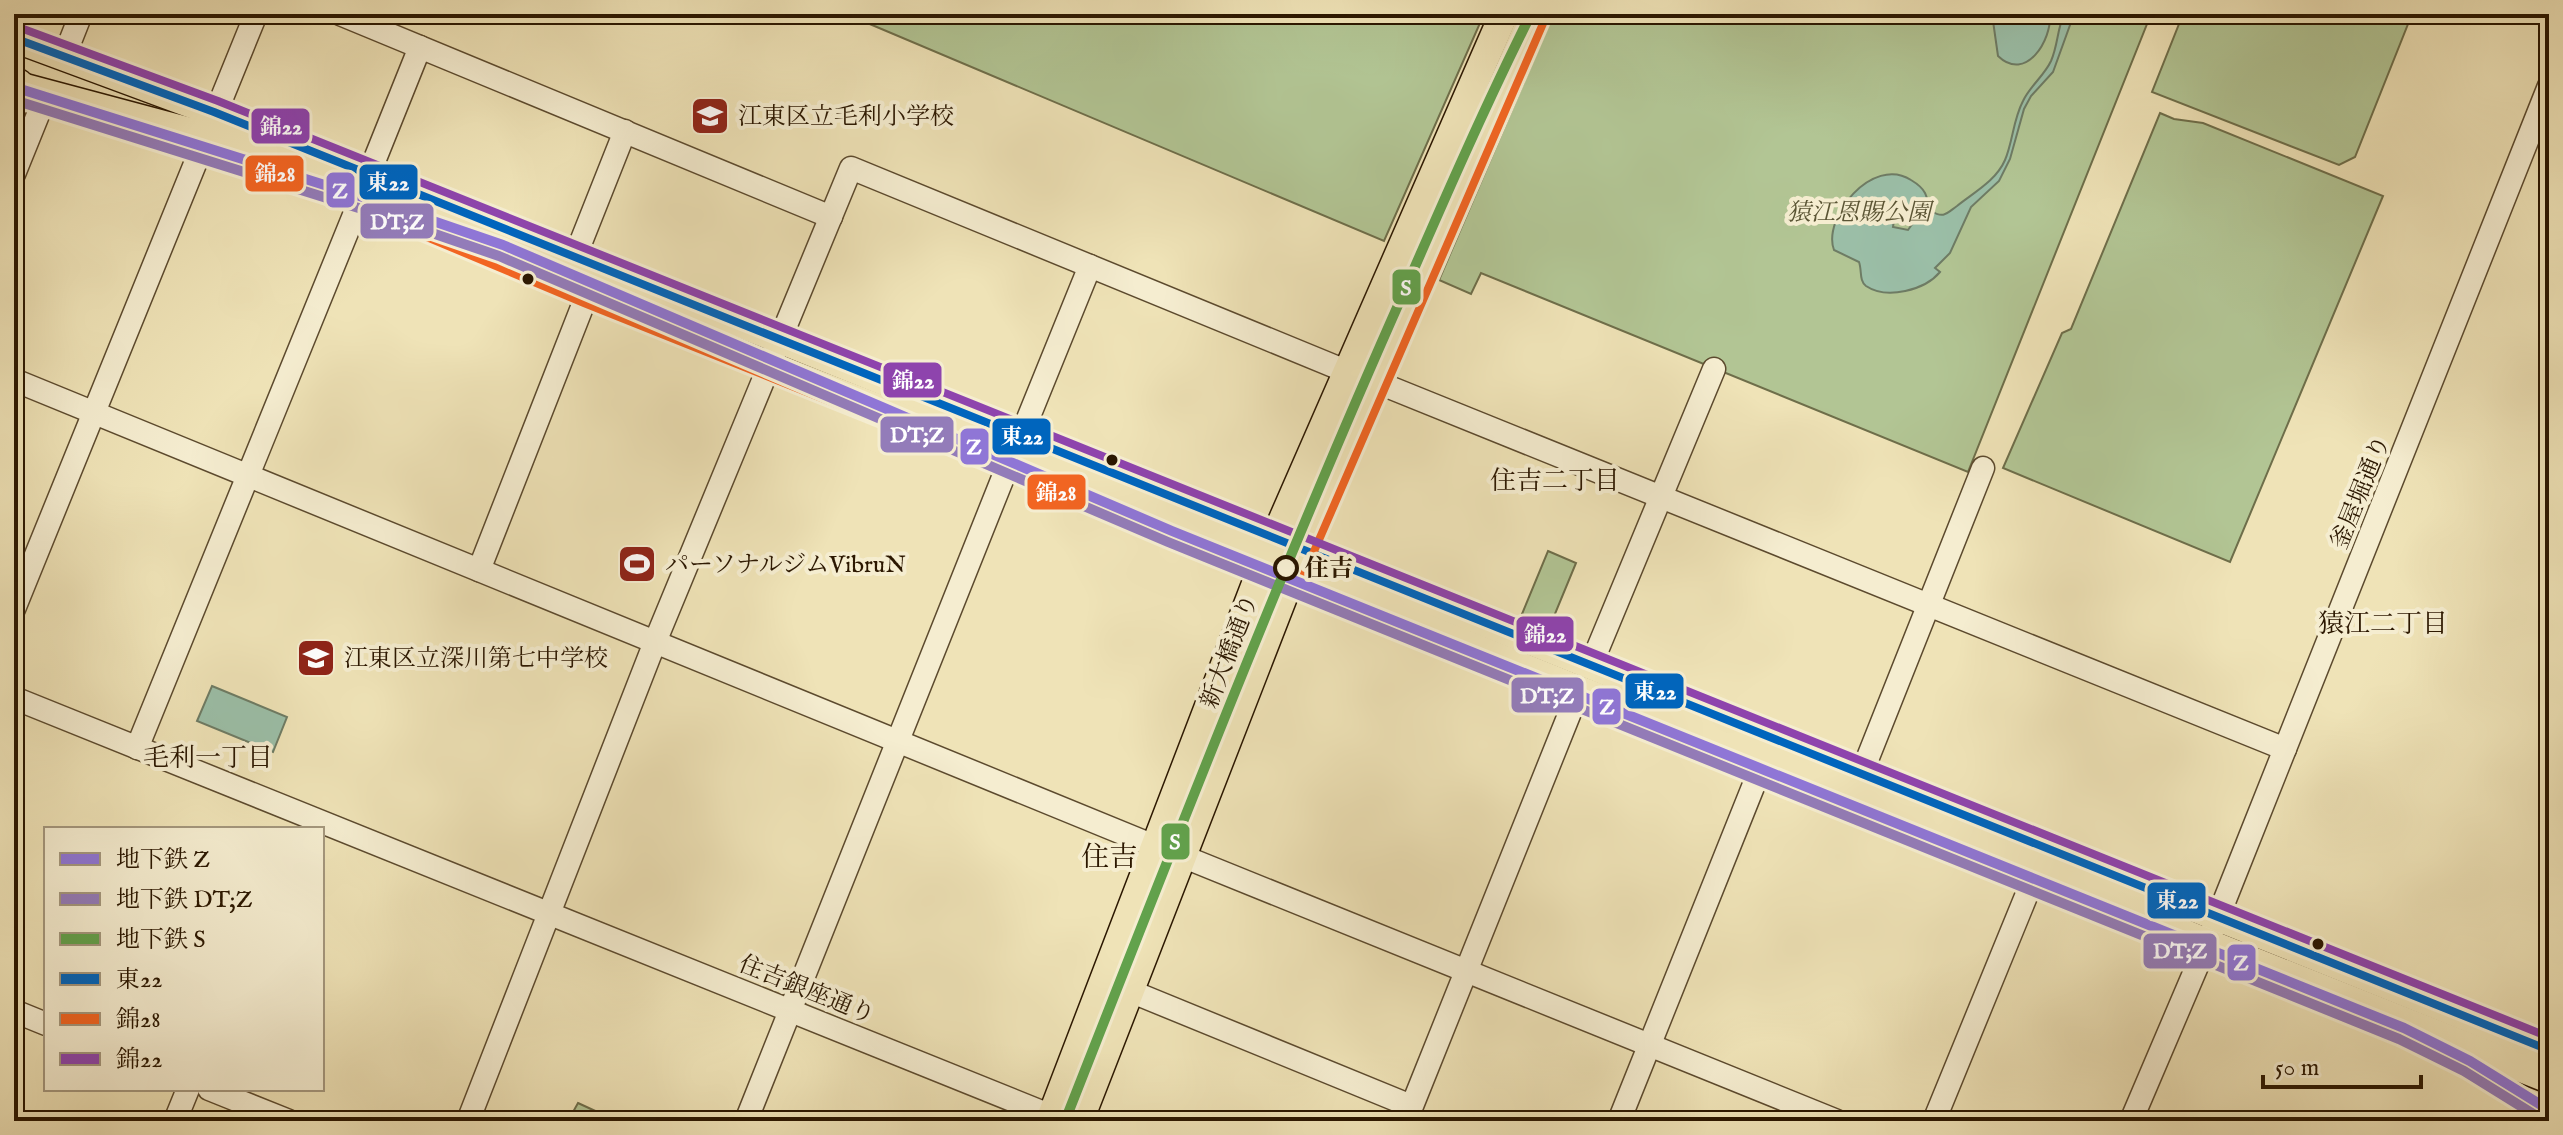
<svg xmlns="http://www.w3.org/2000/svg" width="2563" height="1135" font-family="'IM FELL English','Noto Serif JP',serif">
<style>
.green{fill:#b2c594;stroke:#6e6e4a;stroke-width:2}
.water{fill:#9bbfa8;stroke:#6e7c65;stroke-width:2;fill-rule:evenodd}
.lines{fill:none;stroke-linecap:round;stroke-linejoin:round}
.minor-casing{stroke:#5c4a2e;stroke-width:25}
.major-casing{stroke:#2b1700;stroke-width:31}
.highway-casing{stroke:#2b1700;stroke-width:37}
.minor{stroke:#f5edd0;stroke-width:22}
.major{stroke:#efe3b7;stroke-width:28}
.highway{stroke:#efe3b7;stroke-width:34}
.bus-1-casing{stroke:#f5edd0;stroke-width:14}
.bus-2-casing{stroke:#f5edd0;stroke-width:14}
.bus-3-casing{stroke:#f5edd0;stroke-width:14}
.bus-1{stroke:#0065bd;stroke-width:8}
.bus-2{stroke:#f26522;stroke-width:8}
.bus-3{stroke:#8e44ad;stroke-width:8}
.metro-1-casing{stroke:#f5edd0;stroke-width:16}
.metro-2-casing{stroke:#f5edd0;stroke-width:16}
.metro-3-casing{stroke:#f5edd0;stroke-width:16}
.metro-1{stroke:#8f76d6;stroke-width:10}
.metro-2{stroke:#937cb9;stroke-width:10}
.metro-3{stroke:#62a24c;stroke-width:10}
.bus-dot{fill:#2b1700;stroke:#f5edd0;stroke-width:3}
.stop-dot{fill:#f5edd0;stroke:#2b1700;stroke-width:4}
.labels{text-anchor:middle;stroke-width:8;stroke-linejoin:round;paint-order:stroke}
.poi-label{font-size:24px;fill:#2b1700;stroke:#f5edd0;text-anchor:start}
.park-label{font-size:24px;font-style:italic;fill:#5a5434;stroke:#f5edd0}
.street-label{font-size:24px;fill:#2b1700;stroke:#f5edd0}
.stop-label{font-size:24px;font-weight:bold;fill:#2b1700;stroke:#f5edd0;text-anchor:start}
.neighbourhood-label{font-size:26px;fill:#2b1700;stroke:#f5edd0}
.quarter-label{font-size:28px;fill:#2b1700;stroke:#f5edd0}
.line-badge{stroke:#f5edd0;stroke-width:3}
.badge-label{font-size:22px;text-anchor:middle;font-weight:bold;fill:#fff}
</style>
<rect width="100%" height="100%" fill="#efe3b7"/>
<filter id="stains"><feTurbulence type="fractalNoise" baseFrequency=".0025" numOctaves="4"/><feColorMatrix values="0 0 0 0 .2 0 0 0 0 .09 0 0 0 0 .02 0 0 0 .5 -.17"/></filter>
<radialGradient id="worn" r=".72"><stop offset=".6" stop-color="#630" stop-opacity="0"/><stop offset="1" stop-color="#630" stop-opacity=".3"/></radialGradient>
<!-- green -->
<g class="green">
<polygon points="846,14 1484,14 1384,241"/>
<polygon points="1553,14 2151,14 1968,472 1481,273 1471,294 1439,280"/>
<polygon points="2183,14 2412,14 2355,157 2339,165 2152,92"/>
<polygon points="2160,113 2174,119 2203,123 2383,196 2230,562 2003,468 2062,333 2071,329"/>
<polygon points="1548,551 1576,563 1550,626 1522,614"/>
<polygon points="578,1103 617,1121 568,1121"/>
</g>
<!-- water -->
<g class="water">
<path d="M1992,14h58c2,26 -24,69 -52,42z"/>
<path d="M2064,14h10l-21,58 -22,24 -7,13 -14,50 -11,22 -28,26 -21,46 -15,15 5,4c-15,18 -53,28 -74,14 -7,-5 -4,-16 -7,-24l-25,-12c-12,-32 38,-95 77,-70 5,3 11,7 14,13 3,6 3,12 6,18 13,8 16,2 26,-5 16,-13 39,-25 48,-46 8,-19 8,-40 18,-59 7,-15 21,-25 28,-40 7,-16 6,-31 13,-47zM1901,209h9l6,5 -1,6 -7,10 -15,-3 2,-14z"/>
<polygon points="212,686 287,717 273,752 197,721"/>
</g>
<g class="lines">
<defs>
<g id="minor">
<polyline points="340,14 831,217"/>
<polyline points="64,57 81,14"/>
<polyline points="14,174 46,95"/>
<polyline points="369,174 420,47"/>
<polyline points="575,257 625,131"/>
<polyline points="14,380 1154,846"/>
<polyline points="1374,381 2285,749"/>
<polyline points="1021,436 1090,266"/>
<polyline points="479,570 588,292"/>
<polyline points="14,609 256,14"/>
<polyline points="1591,665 1714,369"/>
<polyline points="14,698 1064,1121"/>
<polyline points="137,748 361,198"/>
<polyline points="1861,775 1983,468"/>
<polyline points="1182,856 1837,1121"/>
<polyline points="1130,991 1411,1106"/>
<polyline points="14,1011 46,1024"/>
<polyline points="209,1089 289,1121"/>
<polyline points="175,1121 188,1089"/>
<polyline points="468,1121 655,642 851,168 1348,372"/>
<polyline points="746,1121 1010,460"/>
<polyline points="1406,1121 1579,690"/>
<polyline points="1619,1121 1763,762"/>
<polyline points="1934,1121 2036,872"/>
<polyline points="2131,1121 2218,917 2549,86"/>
</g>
<g id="major">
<polyline points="14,38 214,112 2549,1050"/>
<polyline points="14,85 235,144 327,181 361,198 455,238 768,365 1010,460 1579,690 1872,804 2207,943 2549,1079"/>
<polyline points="1050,1121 1264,563 1504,14"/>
<polyline points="1079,1121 1302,548 1534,14"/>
</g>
<polyline id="highway" points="14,87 17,86"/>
</defs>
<!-- minor casing -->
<use href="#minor" class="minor-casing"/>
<!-- major casing -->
<use href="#major" class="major-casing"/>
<!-- highway casing -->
<use href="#highway" class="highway-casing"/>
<!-- minor -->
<use href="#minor" class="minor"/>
<!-- major -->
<use href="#major" class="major"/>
<!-- highway -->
<use href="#highway" class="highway"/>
<defs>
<polyline id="bus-1" points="14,38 214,112 2549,1050"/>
<polyline id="bus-2" points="14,97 231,155 584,303 1291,586 1302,579 1545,19"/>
<polyline id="bus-3" points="18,27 218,101 2549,1037"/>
</defs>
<!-- bus-1 casing -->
<use href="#bus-1" class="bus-1-casing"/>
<!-- bus-2 casing -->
<use href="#bus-2" class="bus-2-casing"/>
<!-- bus-3 casing -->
<use href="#bus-3" class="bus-3-casing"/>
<!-- bus-1 -->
<use href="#bus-1" class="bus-1"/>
<!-- bus-2 -->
<use href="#bus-2" class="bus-2"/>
<!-- bus-3 -->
<use href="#bus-3" class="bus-3"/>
<defs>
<polyline id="metro-1" points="14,87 369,199 503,245 1172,531 2404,1028 2470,1061 2549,1110"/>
<polyline id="metro-2" points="14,100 365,210 499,256 1168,542 2399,1039 2464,1071 2543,1120"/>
<path id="metro-3" d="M1065,1121c109,-277 217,-555 338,-827 41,-94 82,-188 128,-280"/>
</defs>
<!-- metro-1 casing -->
<use href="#metro-1" class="metro-1-casing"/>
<!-- metro-2 casing -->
<use href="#metro-2" class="metro-2-casing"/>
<!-- metro-3 casing -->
<use href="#metro-3" class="metro-3-casing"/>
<!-- metro-1 -->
<use href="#metro-1" class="metro-1"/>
<!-- metro-2 -->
<use href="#metro-2" class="metro-2"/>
<!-- metro-3 -->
<use href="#metro-3" class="metro-3"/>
</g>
<!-- icons -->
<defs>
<symbol id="school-square" viewBox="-11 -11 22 22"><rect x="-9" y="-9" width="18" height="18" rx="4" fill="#8f2418" stroke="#f5edd0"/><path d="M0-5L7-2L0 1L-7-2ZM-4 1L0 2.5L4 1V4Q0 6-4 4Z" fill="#fff"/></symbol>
<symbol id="stadium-square" viewBox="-11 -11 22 22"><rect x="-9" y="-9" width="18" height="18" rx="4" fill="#8f2418" stroke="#f5edd0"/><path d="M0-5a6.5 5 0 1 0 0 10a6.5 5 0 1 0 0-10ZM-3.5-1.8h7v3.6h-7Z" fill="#fff"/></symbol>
</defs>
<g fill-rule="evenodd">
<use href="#school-square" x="688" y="94" width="44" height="44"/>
<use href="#stadium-square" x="615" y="542" width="44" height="44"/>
<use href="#school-square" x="294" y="636" width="44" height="44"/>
</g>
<!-- markers -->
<g class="bus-dot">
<circle cx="528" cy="279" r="7"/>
<circle cx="1112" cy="460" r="7"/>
<circle cx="2318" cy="944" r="7"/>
</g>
<circle class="stop-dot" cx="1286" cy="568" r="11"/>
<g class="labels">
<!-- poi labels -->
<g class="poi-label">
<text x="738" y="124">江東区立毛利小学校</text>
<text x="665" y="572">パーソナルジムVibruN</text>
<text x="344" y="666">江東区立深川第七中学校</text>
</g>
<!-- park labels -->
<g class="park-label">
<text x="1859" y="220">猿江恩賜公園</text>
</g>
<!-- street labels -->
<g class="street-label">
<text transform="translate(2360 492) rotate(-68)" y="8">釜屋堀通り</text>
<text transform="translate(1229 651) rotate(-69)" y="8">新大橋通り</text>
<text transform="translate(807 989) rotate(22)" y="8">住吉銀座通り</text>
</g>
<!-- stop labels -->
<g class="stop-label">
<text x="1305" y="576">住吉</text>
</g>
<!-- neighbourhood labels -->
<g class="neighbourhood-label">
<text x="1555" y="489">住吉二丁目</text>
<text x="2383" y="632">猿江二丁目</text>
<text x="208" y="766">毛利一丁目</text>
</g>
<!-- quarter labels -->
<g class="quarter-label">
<text x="1109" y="866">住吉</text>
</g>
</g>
<g class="line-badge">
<rect x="250" y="107" width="61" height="38" rx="8" fill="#8e44ad"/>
<rect x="244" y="154" width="61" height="39" rx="8" fill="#f26522"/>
<rect x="358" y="163" width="61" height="38" rx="8" fill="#0065bd"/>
<rect x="325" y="171" width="31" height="38" rx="8" fill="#8f76d6"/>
<rect x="359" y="202" width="76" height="38" rx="8" fill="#937cb9"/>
<rect x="1391" y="268" width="31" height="38" rx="8" fill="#62a24c"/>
<rect x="882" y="361" width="61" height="38" rx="8" fill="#8e44ad"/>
<rect x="879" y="415" width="76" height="39" rx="8" fill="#937cb9"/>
<rect x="991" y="417" width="61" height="39" rx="8" fill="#0065bd"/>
<rect x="959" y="427" width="31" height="39" rx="8" fill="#8f76d6"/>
<rect x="1026" y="473" width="61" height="38" rx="8" fill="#f26522"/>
<rect x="1515" y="615" width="60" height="38" rx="8" fill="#8e44ad"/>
<rect x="1624" y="672" width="61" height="38" rx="8" fill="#0065bd"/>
<rect x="1510" y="676" width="75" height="38" rx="8" fill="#937cb9"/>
<rect x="1591" y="687" width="31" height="39" rx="8" fill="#8f76d6"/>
<rect x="1160" y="822" width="31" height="39" rx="8" fill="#62a24c"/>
<rect x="2146" y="881" width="61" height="39" rx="8" fill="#0065bd"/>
<rect x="2142" y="932" width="76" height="38" rx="8" fill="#937cb9"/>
<rect x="2226" y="943" width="31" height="39" rx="8" fill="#8f76d6"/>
</g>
<g class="badge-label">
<text x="281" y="134">錦22</text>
<text x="275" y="181">錦28</text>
<text x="388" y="190">東22</text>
<text x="340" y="198">Z</text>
<text x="397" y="229">DT;Z</text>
<text x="1406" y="295">S</text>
<text x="913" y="388">錦22</text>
<text x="917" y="442">DT;Z</text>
<text x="1022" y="444">東22</text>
<text x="974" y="454">Z</text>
<text x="1056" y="500">錦28</text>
<text x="1545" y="642">錦22</text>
<text x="1655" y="699">東22</text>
<text x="1547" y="703">DT;Z</text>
<text x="1607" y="714">Z</text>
<text x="1175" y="849">S</text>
<text x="2177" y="908">東22</text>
<text x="2180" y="958">DT;Z</text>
<text x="2241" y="970">Z</text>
</g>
<!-- margin -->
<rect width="2563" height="1135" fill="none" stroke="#efe3b7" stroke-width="48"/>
<rect x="16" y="16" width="2531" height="1103" fill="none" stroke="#2b1700" stroke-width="4"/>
<rect x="24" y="24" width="2515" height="1087" fill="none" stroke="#2b1700" stroke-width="2"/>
<!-- legend -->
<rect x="44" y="827" width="280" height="264" fill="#f5edd0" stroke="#a4977d" stroke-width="2"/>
<rect x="60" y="853" width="40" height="12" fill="#8f76d6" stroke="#a4977d" stroke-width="2"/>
<text x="116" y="867" font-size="24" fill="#2b1700">地下鉄 Z</text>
<rect x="60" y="893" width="40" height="12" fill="#937cb9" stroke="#a4977d" stroke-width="2"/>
<text x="116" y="907" font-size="24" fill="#2b1700">地下鉄 DT;Z</text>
<rect x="60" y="933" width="40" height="12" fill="#62a24c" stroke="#a4977d" stroke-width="2"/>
<text x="116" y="947" font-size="24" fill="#2b1700">地下鉄 S</text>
<rect x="60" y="973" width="40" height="12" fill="#0065bd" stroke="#a4977d" stroke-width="2"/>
<text x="116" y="987" font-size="24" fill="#2b1700">東22</text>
<rect x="60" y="1013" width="40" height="12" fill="#f26522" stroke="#a4977d" stroke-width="2"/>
<text x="116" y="1027" font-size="24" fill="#2b1700">錦28</text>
<rect x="60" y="1053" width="40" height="12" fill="#8e44ad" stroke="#a4977d" stroke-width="2"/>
<text x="116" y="1067" font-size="24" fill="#2b1700">錦22</text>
<!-- scale -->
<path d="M2263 1075v12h158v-12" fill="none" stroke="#2b1700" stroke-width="4"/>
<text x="2275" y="1075" font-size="24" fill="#2b1700" stroke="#f5edd0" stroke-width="6" paint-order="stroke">50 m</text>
<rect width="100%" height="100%" filter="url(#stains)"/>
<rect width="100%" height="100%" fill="url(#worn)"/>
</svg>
